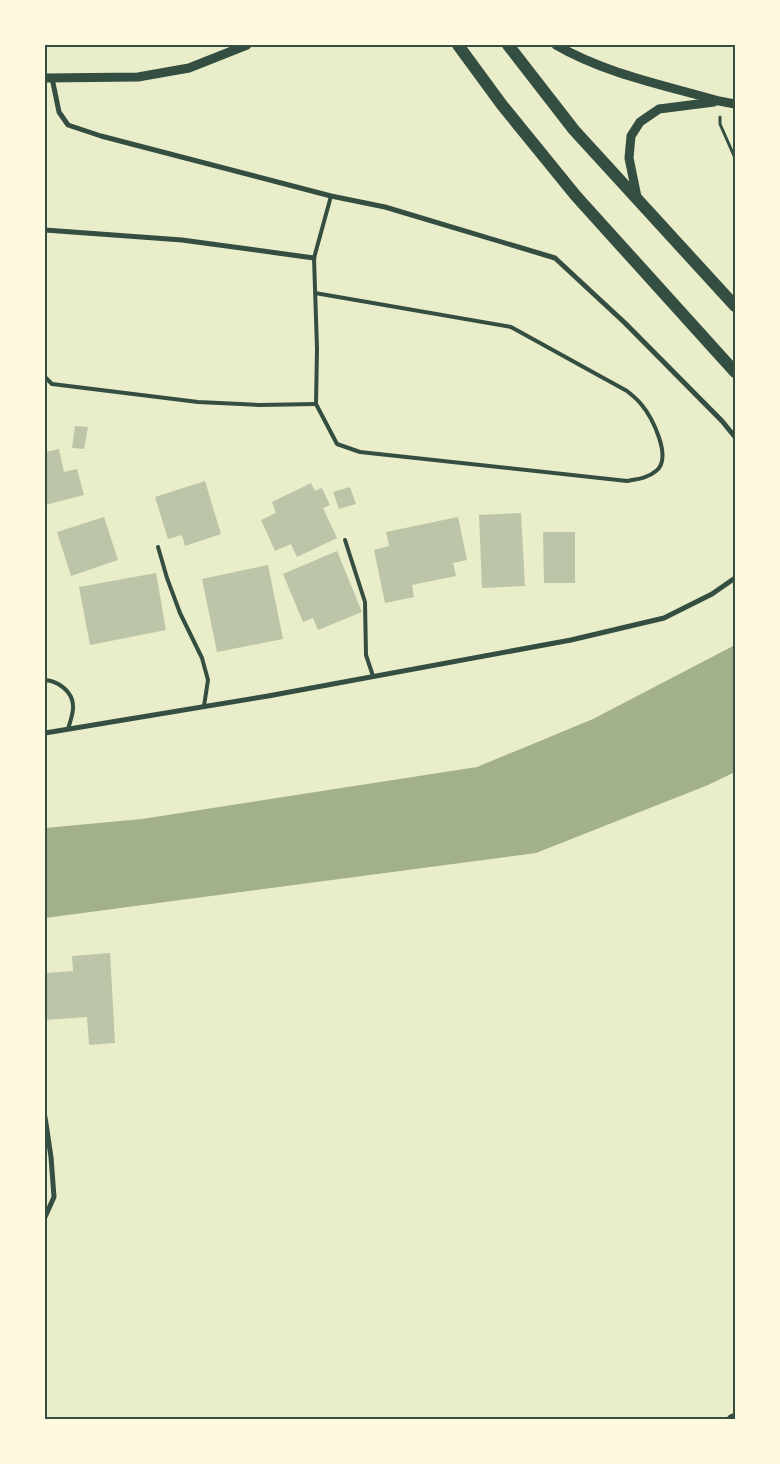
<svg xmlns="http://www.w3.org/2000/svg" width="780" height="1464" font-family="Commissioner,sans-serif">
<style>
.water{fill:#a3b18a}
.building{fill:#bcc5a7}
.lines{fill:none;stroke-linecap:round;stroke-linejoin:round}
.path{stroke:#344e41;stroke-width:3}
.service{stroke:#344e41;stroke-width:4}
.minor{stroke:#344e41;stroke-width:5}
.tertiary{stroke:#344e41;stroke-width:9}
.secondary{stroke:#344e41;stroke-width:10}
.primary{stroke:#344e41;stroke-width:12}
.neatline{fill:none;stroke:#344e41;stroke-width:2}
</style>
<rect width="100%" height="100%" fill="#e9edc9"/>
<!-- water -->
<polygon class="water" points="735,645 735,772 708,785 536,853 45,918 45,828 142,819 477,767 593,719"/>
<!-- building -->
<g class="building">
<polygon points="75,426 88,427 84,449 72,448"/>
<polygon points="59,449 64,472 77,469 84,495 45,505 45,452"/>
<polygon points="205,481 221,534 185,546 182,535 168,539 155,497"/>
<polygon points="311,483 315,491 322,488 330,505 323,508 337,538 297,557 291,544 275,551 261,520 276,513 272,502"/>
<polygon points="350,487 356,504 339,509 333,492"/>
<polygon points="521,513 525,586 482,588 479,515"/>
<polygon points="104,517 118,560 71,576 57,532"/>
<polygon points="458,517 467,560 453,563 456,576 412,585 414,597 385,603 374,550 389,546 386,532"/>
<polygon points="543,532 575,532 575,583 544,583"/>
<polygon points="337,551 362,612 318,630 313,618 303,622 283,574"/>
<polygon points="268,565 283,639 217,652 202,579"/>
<polygon points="156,573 166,630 90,645 79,587"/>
<polygon points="110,953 115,1043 89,1045 87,1017 45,1020 45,973 73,971 72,956"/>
</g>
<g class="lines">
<!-- path -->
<polyline class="path" points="720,117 720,124 735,158"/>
<!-- service -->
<g class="service">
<path d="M315,293l196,34 116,64c5,4 10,8 14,13 11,13 32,54 15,67 -8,7 -18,8 -29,10l-267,-29 -23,-8 -21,-40 1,-55 -3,-91 17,-62"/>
<polyline points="45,377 52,384 198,402 259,405 316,404"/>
<polyline points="345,540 365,602 366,655 373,676"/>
<polyline points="158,547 167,578 180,613 202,658 208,680 204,706"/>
<path d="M45,680c13,1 27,11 28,25 1,7 -3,17 -5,24"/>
</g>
<!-- minor -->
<g class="minor">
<polyline points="52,78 59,112 68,125 101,136 331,196 385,207 555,258 625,323 722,421 735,437"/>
<polyline points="45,230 182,240 314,258"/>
<polyline points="45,733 268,696 571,640 664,618 712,594 735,578"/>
<polyline points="45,1117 51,1157 54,1197 45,1217"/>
</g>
<!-- tertiary -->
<g class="tertiary">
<path d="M556,45c50,29 108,40 163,56l16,3"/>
<polyline points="45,78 138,77 189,68 247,45"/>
<polyline points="637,197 629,158 631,136 640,122 659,109 714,102"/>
</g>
<!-- secondary -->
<polyline class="secondary" points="732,1419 735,1418"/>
<!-- primary -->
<g class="primary">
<polyline points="458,45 502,105 576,196 735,372"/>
<polyline points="508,45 574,130 735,306"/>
</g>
</g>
<!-- border -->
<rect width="780" height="1464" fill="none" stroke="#fefae0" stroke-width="92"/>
<rect x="46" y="46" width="688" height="1372" class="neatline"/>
</svg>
